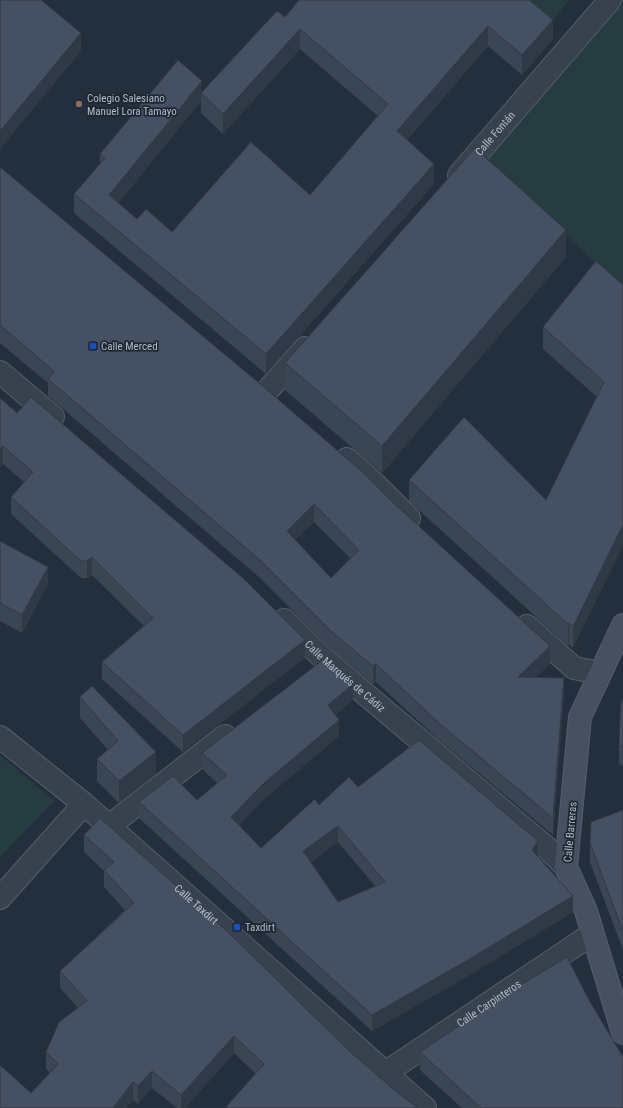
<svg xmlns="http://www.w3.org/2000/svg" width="623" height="1108" font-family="'Roboto Condensed',sans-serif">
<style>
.green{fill:#263c3f}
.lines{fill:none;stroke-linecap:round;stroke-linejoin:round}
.street-casing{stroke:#565f6c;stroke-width:24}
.secondary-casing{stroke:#565f6c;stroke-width:24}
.street{stroke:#38414e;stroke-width:22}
.secondary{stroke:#465061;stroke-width:22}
.wall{fill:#3b4654;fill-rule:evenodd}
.shaded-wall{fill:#303945}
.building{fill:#455162;stroke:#303945;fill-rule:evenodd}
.education-dot{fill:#8d6e63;stroke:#1d2633;stroke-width:1.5}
.transit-dot{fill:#1a4fb4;stroke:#1d2633;stroke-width:1.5}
.labels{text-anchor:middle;stroke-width:3.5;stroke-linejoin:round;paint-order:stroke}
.poi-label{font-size:11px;fill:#b4bcc9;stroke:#1d2633;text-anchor:start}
.street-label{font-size:11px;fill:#b4bcc9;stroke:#1d2633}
</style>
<rect width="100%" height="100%" fill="#242f3e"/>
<!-- green -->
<g class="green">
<polygon points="490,0 569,0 538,39"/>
<polygon points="623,4 623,289 484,158"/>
<polygon points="0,755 54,801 0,857"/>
</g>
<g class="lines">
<defs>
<g id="street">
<path id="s1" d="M459,175l151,-175"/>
<polyline points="0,372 53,417"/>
<polyline points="267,391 305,348"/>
<polyline points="347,459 375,484 409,518"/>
<path id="s2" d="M284,620l40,39 223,189 19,19"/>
<polyline points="527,626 574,668 600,673"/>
<path id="s3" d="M0,737l84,67 341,304"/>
<polyline points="109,826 225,736"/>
<polyline points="0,898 84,804"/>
<path id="s4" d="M385,1073l207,-139"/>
</g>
<polyline id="secondary" points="623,625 580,717 566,867 586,911 623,1033"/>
</defs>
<!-- street casing -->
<use href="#street" class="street-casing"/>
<!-- secondary casing -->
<use href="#secondary" class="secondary-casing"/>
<!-- street -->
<use href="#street" class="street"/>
<!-- secondary -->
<use href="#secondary" class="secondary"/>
</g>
<!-- wall -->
<g class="wall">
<path d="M529,0l24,39 -31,36 -34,-29 -81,94 27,44 -168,190 -192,-161v-19l26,-30v-10l102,-62 83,-75zM300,49l78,67 -68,79 -138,37 -35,-13 -19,-16 83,-102v12l22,21z"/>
<path d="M0,167l386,329 164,167 -14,14 28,18 -11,140 -114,-95 -63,-58 -3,2 -41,-34 -72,-72 -212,-182v-13l-48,-40zM314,522l36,36 -19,20 -36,-38z"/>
<polygon points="566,257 382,473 285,390 285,363"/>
<polygon points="623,285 573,648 569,644 568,646 409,501 409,480 546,500 597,397 543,349 543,327"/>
<polygon points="0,398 305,658 183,752 102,679 102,662 144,626 92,575 87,578 81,578 11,514 11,497 24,482 3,464"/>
<polygon points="0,541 48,584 22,633 0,621"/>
<polygon points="80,697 156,774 119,803 97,781 97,759 108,750 80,718"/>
<polygon points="623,698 623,766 619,764 619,745"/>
<path d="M353,700l-18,15 4,21 -76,64 -24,25 22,23 58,-43 39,-18 180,70 35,55 -100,61 -101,58 -233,-213v-16l58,-2 20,-17 -15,-14v-16zM338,842l37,44 -37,16 -27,-40z"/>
<polygon points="623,810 623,950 590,862 590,843"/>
<polygon points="84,835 347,1049 399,1094 255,1073 234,1053 185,1108 177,1108 152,1088 138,1104 133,1100 126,1108 0,1108 31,1093 50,1073 46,1069 46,1052 78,1008 60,988 60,971 125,910 104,887 104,871 84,852"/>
<polygon points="589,1000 623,1108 462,1108 420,1070 420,1052"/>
</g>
<!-- shaded-wall -->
<g class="shaded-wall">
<polygon points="553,20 553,39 522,75 522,55"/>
<polygon points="488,26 488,46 397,151 397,131"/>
<polygon points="300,29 300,49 223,134 223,114"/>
<polygon points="81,33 81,51 0,149 0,131"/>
<polygon points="202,81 201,101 109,215 109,195"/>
<polygon points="434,164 434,184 266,374 266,354"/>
<polygon points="566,230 566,257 382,473 382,446"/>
<polygon points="3,446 3,464 0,467 0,450"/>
<polygon points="314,504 314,522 287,548 287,531"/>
<polygon points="623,525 623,546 573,648 573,627"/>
<polygon points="92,557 92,575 87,578 87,561"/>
<polygon points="48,567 48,584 22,633 22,615"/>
<polygon points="569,623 569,644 568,646 568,624"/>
<polygon points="305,640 305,658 183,752 183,735"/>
<polygon points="550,646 550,663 518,695 518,677"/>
<polygon points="376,664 376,682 373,684 373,666"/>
<polygon points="564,678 564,695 553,835 553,818"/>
<polygon points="353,684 353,700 328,721 328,705"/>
<polygon points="339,720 339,736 263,800 231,833 231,817 263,784"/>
<polygon points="156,752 156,774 119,803 119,781"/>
<polygon points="338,826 338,842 303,867 303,851"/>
<polygon points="538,841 538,857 532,850"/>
<polygon points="573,896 573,912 473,973 372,1031 372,1015"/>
<polygon points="234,1036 234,1053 185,1108 181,1108 181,1095"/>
<polygon points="152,1071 152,1088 138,1104 138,1086"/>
<polygon points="133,1082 133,1100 126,1108 113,1108"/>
</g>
<!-- building -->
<g class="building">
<polygon points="0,0 41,0 81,33 0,131"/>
<polygon points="299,0 529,0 553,20 522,55 488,26 397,131 434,164 266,354 74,194 105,158 100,154 178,60 202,81 109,195 137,219 146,209 172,232 251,142 310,195 388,104 300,29 223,114 201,93 277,11 285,17"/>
<polygon points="475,148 566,230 382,446 285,363"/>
<path d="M0,167l259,216 107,92 20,21 164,150 -32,31 46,1 -11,140 -114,-95 -63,-59 -3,2 -41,-34 -72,-72 -212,-181 6,-8 -54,-46zM314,504l45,46 -28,28 -44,-47z"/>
<polygon points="596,261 623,285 623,525 573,627 569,623 568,624 409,480 464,417 546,500 604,382 543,327"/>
<polygon points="31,397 244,579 305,640 183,735 102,662 153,618 92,557 87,561 81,561 11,497 33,472 3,446 0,450 0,398 17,413"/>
<polygon points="0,541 48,567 22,615 0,603"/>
<path d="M324,659l29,25 -25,21 11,15 -76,64 -32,33 30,31 54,-49 4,6 30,-28 9,10 61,-47 119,101 -6,9 41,46 -100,61 -101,58 -233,-213 34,-26 24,24 30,-25 -25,-22zM338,826l47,56 -47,20 -35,-51z"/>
<polygon points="92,686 156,752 119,781 97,759 118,741 80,697"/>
<polygon points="623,698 623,747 619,745 621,702"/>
<polygon points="623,810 623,931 590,843 591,822"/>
<polygon points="100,818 229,933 347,1049 399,1094 418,1108 225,1108 264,1064 234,1036 181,1095 152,1071 138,1086 133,1082 113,1108 0,1108 0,1065 31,1093 58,1064 46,1052 59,1022 87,1001 60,971 134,903 104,870 114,862 84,835"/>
<polygon points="567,957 589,1000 623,1057 623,1108 481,1108 420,1052 519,986"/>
</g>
<!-- markers -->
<circle class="education-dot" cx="79" cy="104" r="4"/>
<g class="transit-dot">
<rect x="89" y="342" width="8" height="8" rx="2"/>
<rect x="233" y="923" width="8" height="8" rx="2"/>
</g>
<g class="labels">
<!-- poi labels -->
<g class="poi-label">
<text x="87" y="102">Colegio Salesiano<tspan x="87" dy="13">Manuel Lora Tamayo</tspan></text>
<text x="101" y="350">Calle Merced</text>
<text x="245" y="931">Taxdirt</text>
</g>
<!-- street labels -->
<g class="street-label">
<text dy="4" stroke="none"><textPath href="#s1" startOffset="55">Calle Fontán</textPath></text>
<text dy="4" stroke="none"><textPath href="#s2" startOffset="83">Calle Marqués de Cádiz</textPath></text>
<text transform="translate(570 832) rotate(-85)" y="4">Calle Barreras</text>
<text dy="4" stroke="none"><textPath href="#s3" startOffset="258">Calle Taxdirt</textPath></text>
<text dy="4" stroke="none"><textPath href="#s4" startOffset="125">Calle Carpinteros</textPath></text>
</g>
</g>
</svg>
